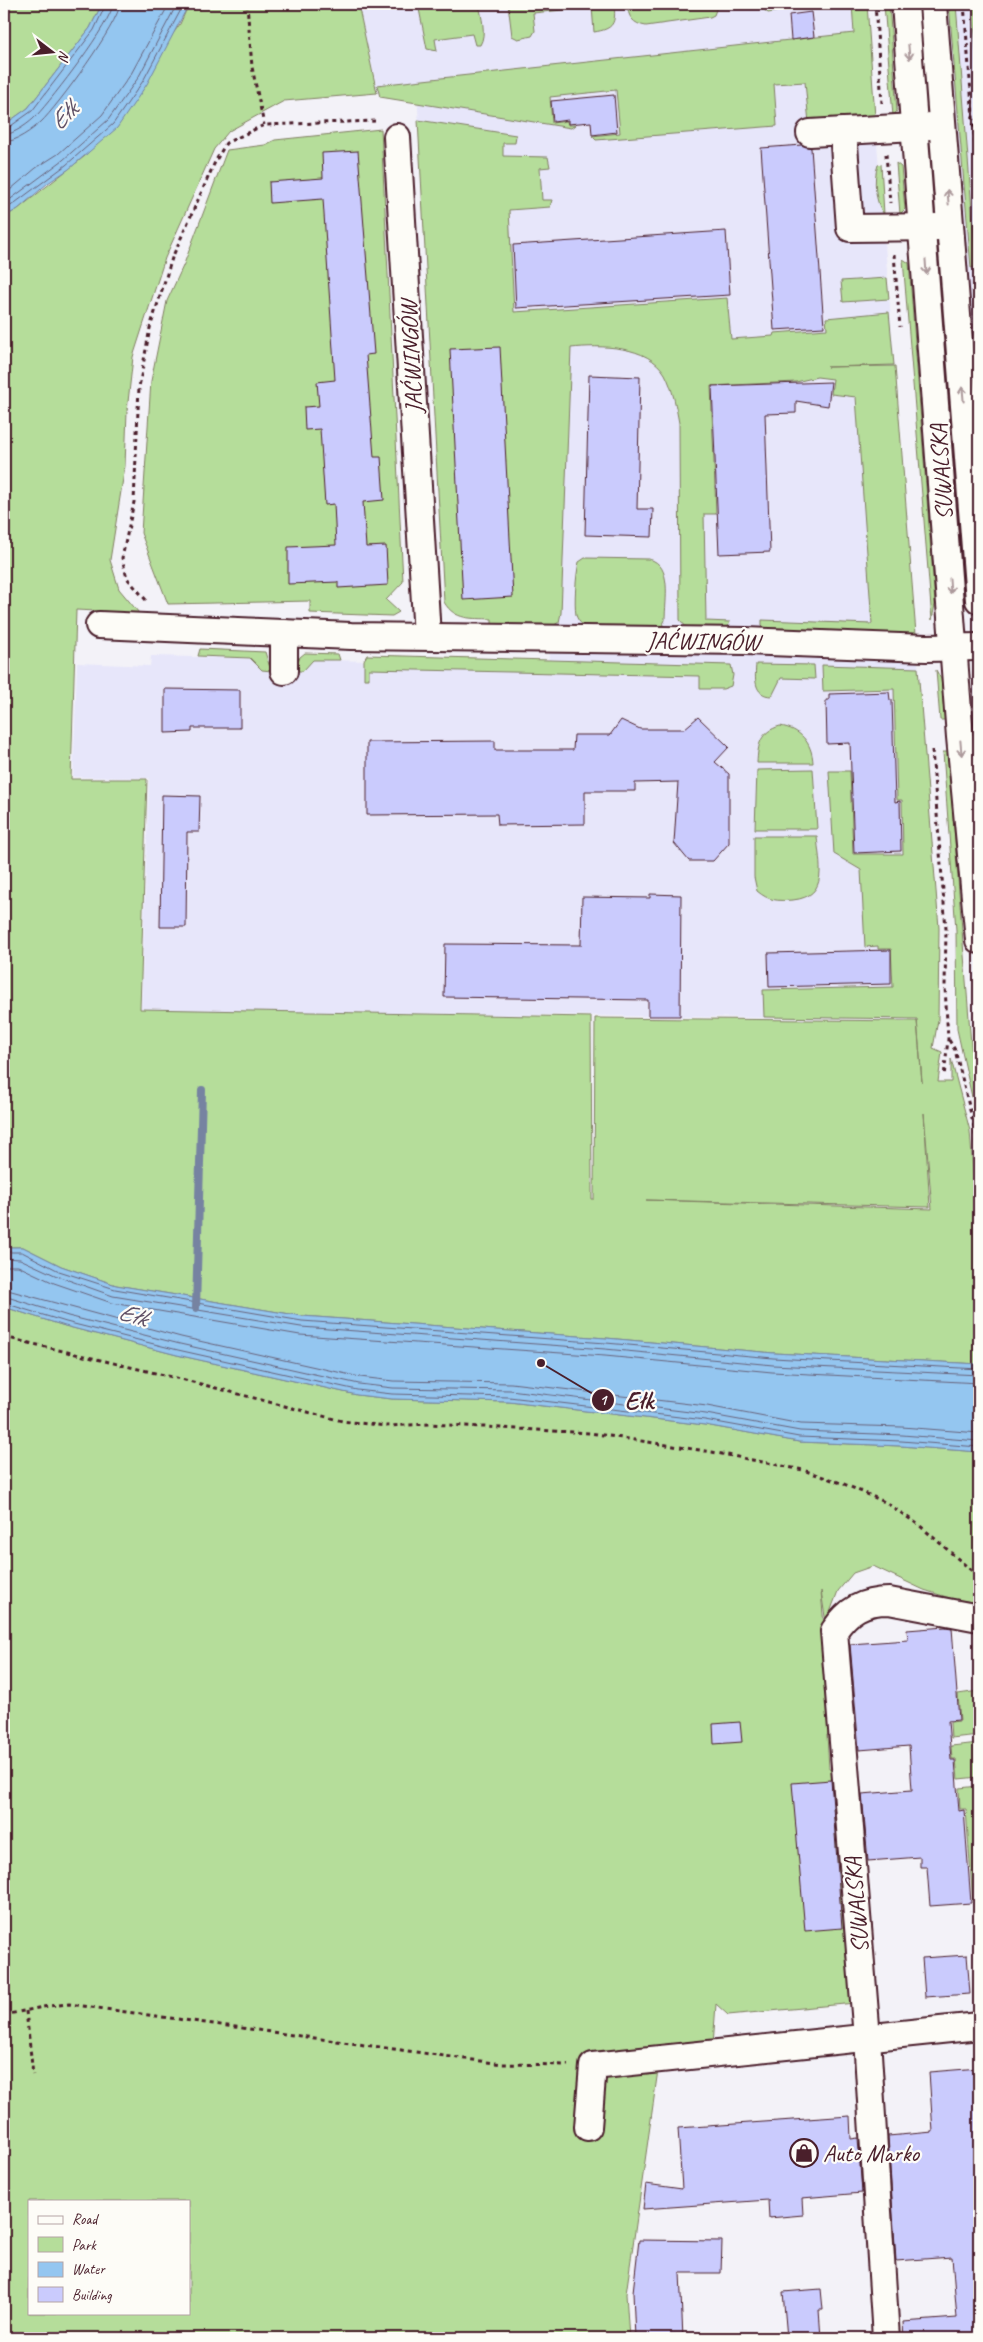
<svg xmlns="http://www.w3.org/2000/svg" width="983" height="2342" font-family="Caveat,sans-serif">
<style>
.built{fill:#e7e6fa}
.green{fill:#b5dd9a;stroke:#807e62;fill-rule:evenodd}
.water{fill:#94c6f0;stroke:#7683a1}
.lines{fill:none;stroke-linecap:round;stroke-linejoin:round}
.shore{stroke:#68627a;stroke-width:1}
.stream{stroke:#7683a1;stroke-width:8}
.building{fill:#cacbfd;stroke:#4a1f2b}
.minor-casing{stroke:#4a1f2b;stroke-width:30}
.path{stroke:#4a1f2b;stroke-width:3;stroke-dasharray:4 4;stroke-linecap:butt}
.minor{stroke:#fdfcf7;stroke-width:26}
.oneway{stroke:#ac999b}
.labels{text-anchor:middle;stroke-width:4.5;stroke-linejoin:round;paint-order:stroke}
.street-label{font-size:24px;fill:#4a1f2b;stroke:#fdfcf7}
.poi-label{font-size:24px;fill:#4a1f2b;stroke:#fdfcf7;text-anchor:start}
.water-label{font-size:25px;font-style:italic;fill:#605166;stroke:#fdfcf7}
.leader{fill:none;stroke:#4a1f2b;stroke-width:2}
.callout-dot{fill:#4a1f2b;stroke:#fdfcf7;stroke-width:2}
.mark-label{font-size:15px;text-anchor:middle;font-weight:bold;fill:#fff}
.callout-label{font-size:25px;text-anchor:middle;font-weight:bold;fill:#4a1f2b;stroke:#fdfcf7;stroke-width:4.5;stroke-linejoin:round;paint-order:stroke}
</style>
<rect width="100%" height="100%" fill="#f3f2f8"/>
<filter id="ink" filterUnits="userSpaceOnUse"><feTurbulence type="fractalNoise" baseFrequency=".02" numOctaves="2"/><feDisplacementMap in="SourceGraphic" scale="10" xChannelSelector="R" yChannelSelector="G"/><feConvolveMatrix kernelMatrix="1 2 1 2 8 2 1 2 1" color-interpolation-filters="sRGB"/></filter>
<g filter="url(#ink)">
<!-- built -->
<g class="built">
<polygon points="358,4 866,4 939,928 938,1020 141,1010 149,778 73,777 77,663 150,666 151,656 549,665 548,612 430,331 417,90 378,94"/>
<polygon points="947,4 979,4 979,414 970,305"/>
</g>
<!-- green -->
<g class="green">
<polygon points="4,4 102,4 90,28 28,108 4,125"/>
<path d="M189,4h169l19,89 -93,8 -55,30 -15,18 -49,109 -32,99 -6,54 -2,55 -15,94 9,29 20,24 -63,-3 -5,169h76l-7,230 451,8 1,182h2l1,-181 322,3 5,61 -5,-63 -153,-2 -1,-27 130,-3 -2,-38h-13v-3l-13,1 -4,-77 -27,-16 -5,-83h21l3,83h50l-1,-54h-5l-3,-111 -71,2 -1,-26 96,3 21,260 -1,92 -5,28 9,4 -4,30h13v-23l19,72 9,119v114l-205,-11 -168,-15 -304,-22 -186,-31 -55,-19 -38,-19h-19v-1030l14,-8 67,-53 95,-132zM924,1113l8,96 -286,-9 284,7z"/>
<path d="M418,4h61c2,12 8,30 1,41h-5l-3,-11 -37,5 2,12 -10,-2z"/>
<path d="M508,4h106c2,19 0,25 -20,28l-2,-25 -59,6 2,18 -3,5 -14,3 -6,-3z"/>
<path d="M627,4h88l2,3 -3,8 -4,2 -64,9c-13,-2 -18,-9 -19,-22z"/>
<polygon points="757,4 786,4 786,10 768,13"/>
<polygon points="852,4 867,4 875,117 809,123 805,82 774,84 777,126 596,140 592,136 620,133 616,90 550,97 552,123 567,121 568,125 575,125 571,128 380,97 377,85 854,33"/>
<polygon points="884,4 889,4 897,111 893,116"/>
<polygon points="949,4 956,4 975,249 978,266 971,268"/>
<polygon points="973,4 979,4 979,88"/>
<path d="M418,120l98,15 -1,8h-12v13l45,1 2,10 -10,1 2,32h10l-2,7 -41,3 5,102 213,-14 4,41 42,-3 1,-3 53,-4 -1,-11 63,-6 5,53 -67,2 68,-1 21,268 -149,-4 -5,-4v-6l110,4 -16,-227 -25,-3 2,-15 -16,-2 -21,5 -85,4 5,128h-12l2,107 24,1 -4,8 -38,-1 -8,-9 -1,-197c-3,-16 -6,-34 -14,-49 -17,-29 -65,-29 -94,-26l-10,265 -2,9 -8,5 -59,-2v-6c-20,-1 -37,2 -48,-17z"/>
<polygon points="381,129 403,582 386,600 399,612 392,616 310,613 310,601 168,604 141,533 151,381 167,301 184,264 227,150 265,145 275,140"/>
<polygon points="896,163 901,167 905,209 900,214"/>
<path d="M881,164l3,50c-9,-10 -11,-36 -6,-49z"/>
<polygon points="903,259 909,263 935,604 932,620"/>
<polygon points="887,278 889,299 843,302 841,281"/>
<path d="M585,558l64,1c24,6 16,41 16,61l-3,6 -6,3 -70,-2c-5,-3 -8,-6 -10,-12 -2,-13 0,-40 3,-53z"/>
<polygon points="200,649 265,652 271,671 262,670 250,658 198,656"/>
<polygon points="305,653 338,654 340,660 313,660 303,671 295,671 300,657"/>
<polygon points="367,655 731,665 733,675 731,686 723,689 700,689 700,676 369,669 369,679 364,679 364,660"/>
<path d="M756,664l58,1 1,14 -34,-1 -9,18c-19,0 -17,-19 -16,-32z"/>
<polygon points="936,670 941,679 945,720 940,720"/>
<path d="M780,726c20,3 32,16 33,37h-56c1,-19 3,-31 23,-37z"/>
<polygon points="943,752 948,752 977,1120 957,1029 956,930"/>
<polygon points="813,769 817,829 755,829 757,770"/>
<path d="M754,836h63c2,28 13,60 -24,64 -16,1 -24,1 -36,-9l-3,-14z"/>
<path d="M4,1307l61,19 112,29 180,40 35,4 117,3 196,23 94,17 102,4 78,6v151l-26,-4 -29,-9 -51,-24 -20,7 -15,18 -12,32 -5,-32 12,141 -6,3 2,34 7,2 19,232 -127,12 -12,-11 -3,41 -52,4 -35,245 3,44h-625zM29,2201h160v112h-160z"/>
<polygon points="979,1691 979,1735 951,1738 950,1722 960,1721 958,1694"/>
<polygon points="979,1743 979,1777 958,1779 956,1759 952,1759 951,1746"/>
<polygon points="979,1786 979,1902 973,1902 966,1809 960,1809 959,1788"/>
</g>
<!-- water -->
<g class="water">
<polygon points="102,4 189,4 147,84 117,128 69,169 48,183 18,209 4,217 4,125 28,108 90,28"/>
<polygon points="4,1247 23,1247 61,1266 116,1285 302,1316 606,1338 774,1353 979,1364 979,1452 901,1446 799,1442 705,1425 509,1402 392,1399 357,1395 177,1355 65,1326 4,1307"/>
</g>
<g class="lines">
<!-- shore -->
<g class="shore">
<polyline points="4,128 8,128 32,111 94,30 106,4"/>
<path d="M4,135c10,-1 26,-12 33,-20 15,-16 75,-93 76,-111"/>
<path d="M4,142c12,0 28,-12 37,-20 16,-15 78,-99 79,-118"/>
<polyline points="4,195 36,168 58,154 102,115 131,74 169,4"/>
<polyline points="4,204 63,160 108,120 138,78 177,4"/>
<polyline points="4,211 66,165 113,124 143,81 184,4"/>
<polyline points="4,1252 22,1252 59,1271 115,1289 302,1321 606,1343 773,1358 979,1369"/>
<polyline points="4,1258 20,1259 57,1276 113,1296 301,1327 605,1349 773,1365 979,1375"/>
<polyline points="4,1266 18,1266 54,1283 112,1303 300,1335 605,1356 772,1372 979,1383"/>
<polyline points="4,1289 181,1337 360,1377 393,1381 511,1383 707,1406 801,1424 902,1427 979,1433"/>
<polyline points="4,1296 68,1316 180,1344 359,1384 393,1388 510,1390 706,1414 800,1431 902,1435 979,1441"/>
<polyline points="4,1303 66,1322 178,1350 357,1390 392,1394 509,1397 705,1420 799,1437 901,1441 979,1447"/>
</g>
<!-- stream -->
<polyline class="stream" points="196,1308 202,1090"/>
</g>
<!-- building -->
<g class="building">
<polygon points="811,12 814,37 791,40 789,15"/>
<polygon points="614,95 617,132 592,135 591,122 568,124 568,120 553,122 551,101"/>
<polygon points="802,145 811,148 824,327 774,330 761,148"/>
<polygon points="358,151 374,354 366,355 374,457 381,457 384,500 363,502 366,547 386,546 388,585 338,588 338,582 288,584 288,547 336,545 334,504 325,505 320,429 305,430 304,407 319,406 317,382 335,380 323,199 270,203 269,182 323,178 322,153"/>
<polygon points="726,231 730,295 516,308 513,245"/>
<polygon points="500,347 513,597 463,600 450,349"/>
<polygon points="589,375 640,377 637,509 653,509 652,537 585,535"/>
<polygon points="831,382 828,406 796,401 796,413 765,414 770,552 719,554 712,386"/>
<polygon points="165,689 240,690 240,728 192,728 192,732 165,733"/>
<polygon points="889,692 890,700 892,700 895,802 900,801 901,851 854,853 850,743 827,744 826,700 829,700 829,694"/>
<polygon points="698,717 729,747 715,762 729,774 729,843 713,861 689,861 674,843 678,782 635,783 635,791 585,791 585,824 498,825 497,814 367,815 367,742 495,741 495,750 573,750 574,735 610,735 621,720 640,729 684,729"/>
<polygon points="162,795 200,796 199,832 187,832 186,927 160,927"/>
<polygon points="650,894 681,895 680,1016 648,1016 648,1000 444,997 445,944 581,945 582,897 650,898"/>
<polygon points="891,950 891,984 769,987 768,953"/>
<polygon points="945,1627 952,1628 959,1720 948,1721 951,1760 955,1760 959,1811 964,1810 971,1903 930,1906 927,1867 920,1867 920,1857 868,1861 862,1794 912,1790 909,1746 859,1750 850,1644 908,1640 907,1630"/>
<polygon points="740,1722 742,1742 714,1744 713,1724"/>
<polygon points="831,1780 842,1928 805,1931 792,1783"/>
<polygon points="967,1955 970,1994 925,1997 922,1958"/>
<polygon points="979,2068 979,2338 904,2338 903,2322 957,2318 952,2257 896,2261 888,2136 933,2132 929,2072"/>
<polygon points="850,2116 851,2139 858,2138 862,2193 802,2198 803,2215 769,2218 768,2200 643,2209 646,2184 682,2189 678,2128"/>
<polygon points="639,2240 722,2241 721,2273 680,2273 683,2338 635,2338 633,2292"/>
<polygon points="821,2289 823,2310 819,2310 821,2338 787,2338 783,2292"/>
</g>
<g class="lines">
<defs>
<g id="minor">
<polyline points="905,4 960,737 979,940"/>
<polyline points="933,4 979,600"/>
<polyline points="843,131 850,228 939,227"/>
<polyline points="810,133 931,126"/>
<polyline points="397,137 427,636"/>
<polyline points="99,625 351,636 746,641 926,648 979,647"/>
<polyline points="284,633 284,671"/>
<polyline points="588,2127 593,2066 979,2026"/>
<path d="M886,2338l-19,-300 -33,-407c14,-21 29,-30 55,-30l90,17"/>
</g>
</defs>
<!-- minor casing -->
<use href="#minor" class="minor-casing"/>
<!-- path -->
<g class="path">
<polyline points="247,4 252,67 264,125"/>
<polyline points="875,4 882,103"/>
<polyline points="964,4 979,194"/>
<polyline points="886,154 890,203"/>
<polyline points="894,254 900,327"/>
<polyline points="146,600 127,578 122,558 134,502 139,387 150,328 172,258 215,162 226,143 264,125 375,121"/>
<polyline points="932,750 946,929 945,987 948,1039 944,1077"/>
<polyline points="949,1040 955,1050 975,1130 979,1176"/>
<polyline points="4,1337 189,1381 342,1421 386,1426 430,1424 590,1433 712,1452 803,1470 844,1484 885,1502 919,1525 979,1577"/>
<polyline points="26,2011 33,2075"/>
<polyline points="4,2015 48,2006 69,2004 502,2064 568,2065"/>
</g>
<!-- minor -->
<use href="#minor" class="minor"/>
</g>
<!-- one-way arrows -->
<defs><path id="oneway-shaft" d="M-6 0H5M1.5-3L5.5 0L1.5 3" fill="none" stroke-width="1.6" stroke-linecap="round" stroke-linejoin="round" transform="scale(1.25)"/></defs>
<g class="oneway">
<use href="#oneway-shaft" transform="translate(909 52) rotate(85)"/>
<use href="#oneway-shaft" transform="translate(948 197) rotate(-95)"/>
<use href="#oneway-shaft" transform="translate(926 267) rotate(86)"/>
<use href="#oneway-shaft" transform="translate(963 394) rotate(-95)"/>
<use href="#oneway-shaft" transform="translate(950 586) rotate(86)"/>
<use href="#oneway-shaft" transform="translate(961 748) rotate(85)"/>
</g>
</g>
<!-- icons -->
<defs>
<symbol id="shop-ring" viewBox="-11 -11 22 22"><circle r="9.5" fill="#fdfcf7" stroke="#4a1f2b" stroke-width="1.5"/><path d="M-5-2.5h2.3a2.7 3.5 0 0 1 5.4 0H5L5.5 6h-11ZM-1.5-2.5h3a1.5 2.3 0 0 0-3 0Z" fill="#4a1f2b"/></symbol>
</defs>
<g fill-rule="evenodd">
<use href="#shop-ring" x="788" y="2137" width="32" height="32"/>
</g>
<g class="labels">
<!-- street labels -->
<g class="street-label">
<text transform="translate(411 357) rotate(-93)" y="8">JAĆWINGÓW</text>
<text transform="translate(941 472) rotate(-94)" y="8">SUWALSKA</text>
<text transform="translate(703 641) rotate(1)" y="8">JAĆWINGÓW</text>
<text transform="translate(856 1905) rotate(-95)" y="8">SUWALSKA</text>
</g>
<!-- poi labels -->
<g class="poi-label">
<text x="823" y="2161">Auto Marko</text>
</g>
<!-- water labels -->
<g class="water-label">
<text transform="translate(63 115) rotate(-45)" y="9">Ełk</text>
<text transform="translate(133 1314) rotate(16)" y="9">Ełk</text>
</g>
</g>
<!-- callouts -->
<path class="leader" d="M541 1363L603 1400"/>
<g class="callout-dot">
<circle cx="541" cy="1363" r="5"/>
<circle cx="603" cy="1400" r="12"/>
</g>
<g class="mark-label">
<text x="603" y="1405">1</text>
</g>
<g class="callout-label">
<text x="639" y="1409">Ełk</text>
</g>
<!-- margin -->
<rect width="983" height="2342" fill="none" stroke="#fdfcf7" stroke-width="20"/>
<rect x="10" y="10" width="963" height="2322" fill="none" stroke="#4a1f2b" stroke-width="2" filter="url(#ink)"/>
<!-- legend -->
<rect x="28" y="2200" width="162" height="115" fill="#fdfcf7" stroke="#b5a4a5"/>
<rect x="38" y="2216" width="25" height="8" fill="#fdfcf7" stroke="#b5a4a5"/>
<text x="72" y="2224" font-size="15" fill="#4a1f2b">Road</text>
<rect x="38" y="2237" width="25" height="15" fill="#b5dd9a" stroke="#b5a4a5"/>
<text x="72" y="2250" font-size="15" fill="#4a1f2b">Park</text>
<rect x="38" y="2262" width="25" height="15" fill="#94c6f0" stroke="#b5a4a5"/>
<text x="72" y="2274" font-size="15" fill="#4a1f2b">Water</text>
<rect x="38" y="2287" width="25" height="15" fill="#cacbfd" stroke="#b5a4a5"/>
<text x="72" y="2300" font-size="15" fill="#4a1f2b">Building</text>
<!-- north arrow -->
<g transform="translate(52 52) rotate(106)" stroke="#fdfcf7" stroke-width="4" paint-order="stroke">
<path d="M0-4L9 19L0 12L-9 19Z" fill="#4a1f2b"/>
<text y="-8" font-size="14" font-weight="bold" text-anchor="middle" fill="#4a1f2b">N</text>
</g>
</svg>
